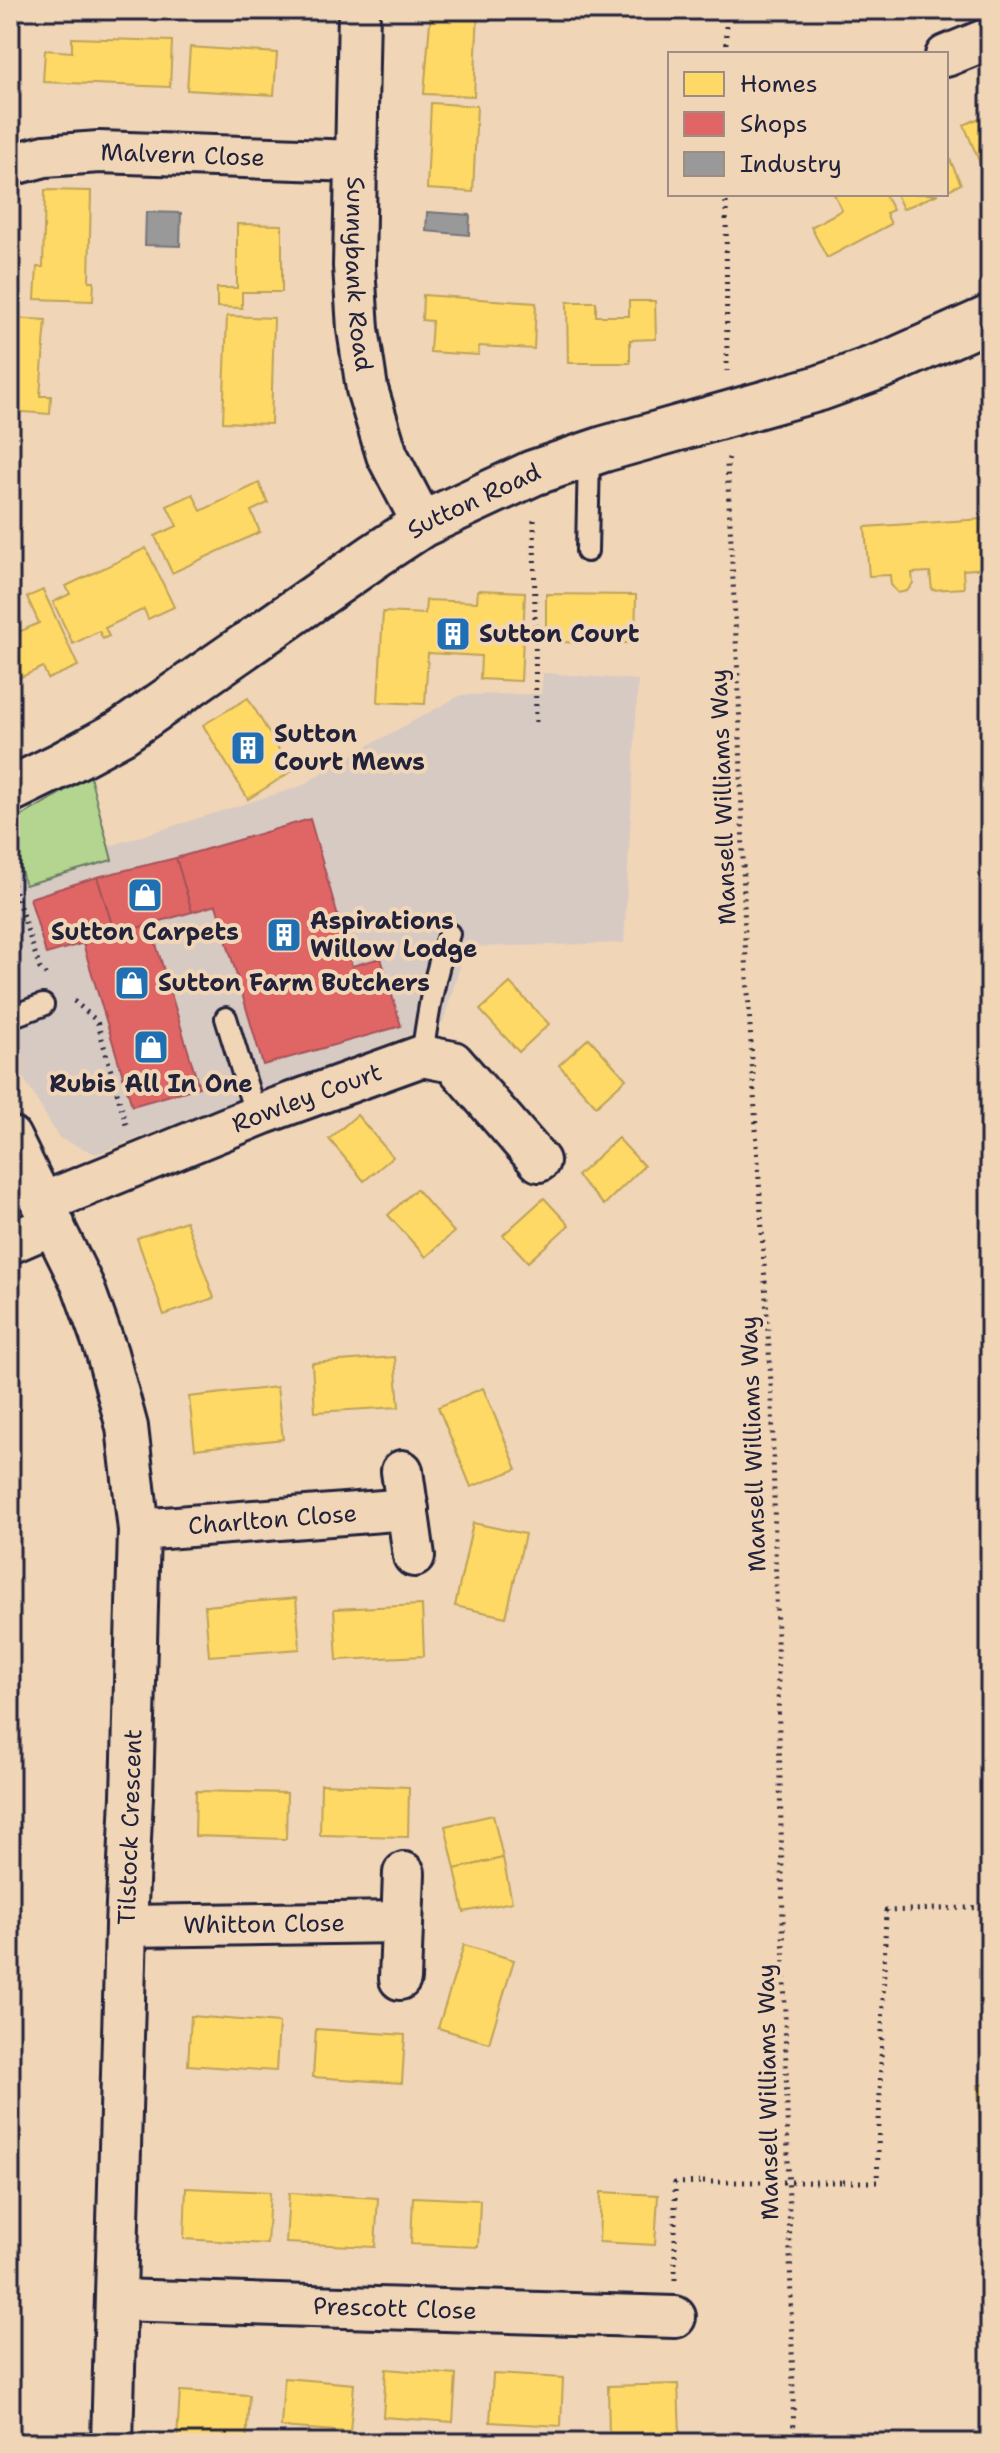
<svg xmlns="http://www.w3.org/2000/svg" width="1000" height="2453" font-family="'Shantell Sans',sans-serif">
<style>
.built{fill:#d7cac3}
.green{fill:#b3d58f;stroke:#6a7c65;stroke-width:2}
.homes{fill:#ffd966;stroke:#bda259;stroke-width:2}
.shops{fill:#e06666;stroke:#a75259;stroke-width:2}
.industry{fill:#999;stroke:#75757d;stroke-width:2}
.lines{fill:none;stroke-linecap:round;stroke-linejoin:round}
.service-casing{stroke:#22223b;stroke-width:26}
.minor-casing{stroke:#22223b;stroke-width:46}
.tertiary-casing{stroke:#22223b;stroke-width:50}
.path{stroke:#22223b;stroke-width:5;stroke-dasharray:2 6;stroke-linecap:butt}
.service{stroke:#f0d5b7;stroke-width:20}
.minor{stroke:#f0d5b7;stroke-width:40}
.tertiary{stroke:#f0d5b7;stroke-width:44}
.path-bridge{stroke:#22223b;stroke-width:5;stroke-dasharray:2 6;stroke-linecap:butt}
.labels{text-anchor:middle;stroke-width:8;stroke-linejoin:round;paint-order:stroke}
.street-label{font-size:24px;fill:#22223b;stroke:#f0d5b7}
.poi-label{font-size:24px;font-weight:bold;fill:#22223b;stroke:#f0d5b7;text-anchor:start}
</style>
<rect width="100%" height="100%" fill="#f0d5b7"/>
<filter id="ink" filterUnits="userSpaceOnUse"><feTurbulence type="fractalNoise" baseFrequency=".0125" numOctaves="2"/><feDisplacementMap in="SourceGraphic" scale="16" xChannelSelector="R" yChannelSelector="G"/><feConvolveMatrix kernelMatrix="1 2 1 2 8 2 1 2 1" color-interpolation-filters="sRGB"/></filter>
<g filter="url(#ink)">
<!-- built -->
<polygon class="built" points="543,673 638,680 624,943 466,947 443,1022 96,1154 59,1138 10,1055 10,823 90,776 109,846 302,786 333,765 461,695 541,694"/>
<!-- green -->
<polygon class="green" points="90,776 112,860 25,885 10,831 10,823"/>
<!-- homes -->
<g class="homes">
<polygon points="10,10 22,10 10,43"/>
<polygon points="431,10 478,10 474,96 424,94"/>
<polygon points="72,38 172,41 170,87 43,82 45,50 72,52"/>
<polygon points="190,47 277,53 274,95 187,90"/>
<polygon points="431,103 477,106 473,192 427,189"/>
<polygon points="990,113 990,173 985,175 964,125"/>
<polygon points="946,151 961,184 946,191"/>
<polygon points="45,190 91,191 89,281 94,281 93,301 35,299 37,267 43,267"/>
<polygon points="834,194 884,194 893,210 886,213 891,224 827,258 811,227 842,210"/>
<polygon points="896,194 938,194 903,209"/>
<polygon points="237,224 282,225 282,292 242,292 242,308 217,307 217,288 237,288"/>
<polygon points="423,295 536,303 534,349 479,346 478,355 430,352 432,321 422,320"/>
<polygon points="629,301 655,301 656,339 630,340 630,363 568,363 567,302 596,302 596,316 629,316"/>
<polygon points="227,316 274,318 271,424 223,422"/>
<polygon points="10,318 46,320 40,396 51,396 50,414 10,411"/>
<polygon points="259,483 268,503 251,511 260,532 172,573 155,536 177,526 167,506 193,494 201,511"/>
<polygon points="983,519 986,568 963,570 964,588 932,590 930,572 912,573 913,583 907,591 898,593 891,585 890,575 869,576 865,527"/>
<polygon points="146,548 174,607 148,619 144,609 105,628 109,636 103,639 99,631 73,644 53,602 70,594 66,586"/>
<polygon points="43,590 78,666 48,679 43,667 10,682 10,636 39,623 27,597"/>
<polygon points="478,590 525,592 521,681 480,679 481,656 428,653 425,704 378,702 383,612 425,614 426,600 477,602"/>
<polygon points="546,594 636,595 635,643 546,642"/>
<polygon points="248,698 292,771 248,799 203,725"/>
<polygon points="510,983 549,1024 519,1052 480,1010"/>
<polygon points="589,1038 626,1079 596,1106 559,1065"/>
<polygon points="357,1115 393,1157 364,1181 329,1139"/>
<polygon points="618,1138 644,1166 604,1205 577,1176"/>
<polygon points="416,1189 454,1232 426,1257 388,1215"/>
<polygon points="544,1198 569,1225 528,1262 503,1235"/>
<polygon points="186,1221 214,1298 164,1315 137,1238"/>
<polygon points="395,1357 399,1407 315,1412 312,1363"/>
<polygon points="277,1387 283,1439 195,1449 189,1397"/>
<polygon points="483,1388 517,1469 471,1487 438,1407"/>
<polygon points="473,1523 525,1534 506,1617 455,1606"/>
<polygon points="296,1598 300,1649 209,1656 205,1606"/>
<polygon points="422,1605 424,1656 337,1660 334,1609"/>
<polygon points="321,1784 409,1787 408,1837 320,1835"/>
<polygon points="196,1791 287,1793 286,1839 195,1836"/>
<polygon points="493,1815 503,1858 455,1869 445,1826"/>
<polygon points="503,1858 512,1902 464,1912 455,1869"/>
<polygon points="464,1945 514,1960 489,2043 438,2028"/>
<polygon points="191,2016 279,2023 276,2071 188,2065"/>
<polygon points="316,2029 405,2035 402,2083 313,2077"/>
<polygon points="990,2084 990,2124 980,2125 978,2085"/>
<polygon points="990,2124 990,2164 981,2164 980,2125"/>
<polygon points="186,2188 270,2192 267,2244 184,2239"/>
<polygon points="601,2192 658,2195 655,2245 599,2242"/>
<polygon points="289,2193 378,2198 375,2247 286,2243"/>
<polygon points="413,2197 480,2200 478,2247 411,2244"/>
<polygon points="386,2369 456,2375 453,2422 383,2417"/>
<polygon points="493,2374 563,2378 561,2426 490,2422"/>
<polygon points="284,2378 354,2384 350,2432 281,2427"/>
<polygon points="678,2384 680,2434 609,2436 608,2386"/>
<polygon points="180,2391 249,2395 246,2443 177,2440"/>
</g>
<!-- shops -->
<g class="shops">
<polygon points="310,819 352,966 381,958 401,1026 263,1065 216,905 192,912 176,858"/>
<polygon points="176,858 192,912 115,934 97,877"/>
<polygon points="97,877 115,934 46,954 30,898"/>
<polygon points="150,924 199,1087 132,1106 83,944"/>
</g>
<!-- industry -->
<g class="industry">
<polygon points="146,212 181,213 180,246 145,245"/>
<polygon points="427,212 470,215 469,235 426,231"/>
</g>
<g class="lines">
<defs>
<g id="service">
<polyline points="587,551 589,455"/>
<polyline points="10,1017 43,1005"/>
<polyline points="226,1018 256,1116"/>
<path d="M422,1056c6,-42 12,-83 27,-122"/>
</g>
<g id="minor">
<path id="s1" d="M359,10l-5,256 4,63 9,60 20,66 36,69"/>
<polyline points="946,56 990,38"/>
<path id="s2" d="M10,165l35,-9 54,-4 257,9"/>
<polyline points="10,1137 83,1286 107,1353 127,1427 139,1530 132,1796 126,1926 112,2443"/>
<path id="s3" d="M43,1203l221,-90 158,-57 31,6 86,99"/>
<polyline points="10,1243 54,1224"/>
<polyline points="402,1471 414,1556"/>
<path id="s4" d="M139,1530l269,-21"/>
<path id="s5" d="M126,1926l275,-4"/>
<polyline points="400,1979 404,1873"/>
<path id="s6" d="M117,2300l558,17"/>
</g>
<g id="tertiary">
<path id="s7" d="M10,790l49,-24 63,-34 254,-177 47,-31 110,-51 71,-24 216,-61 69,-25 101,-45"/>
</g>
</defs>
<!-- service casing -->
<use href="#service" class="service-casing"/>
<!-- minor casing -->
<use href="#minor" class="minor-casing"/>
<!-- tertiary casing -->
<use href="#tertiary" class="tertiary-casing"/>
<!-- path -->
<g class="path">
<polyline points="726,10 726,54"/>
<polyline points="726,194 727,371"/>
<polyline points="729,458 727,465 739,696 745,941 772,1401 794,2443"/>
<polyline points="534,520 536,726"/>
<polyline points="10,876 40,969 46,975"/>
<polyline points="74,1001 97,1021 127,1128"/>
<polyline points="843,2182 877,2182 886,1911 990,1907"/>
<polyline points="675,2280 675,2183 703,2182"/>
</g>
<!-- service -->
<use href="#service" class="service"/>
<!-- minor -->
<use href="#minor" class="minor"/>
<!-- tertiary -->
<use href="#tertiary" class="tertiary"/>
<!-- path-bridge -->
<polyline class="path-bridge" points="703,2182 843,2182"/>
</g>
</g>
<!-- icons -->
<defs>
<symbol id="building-square" viewBox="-11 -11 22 22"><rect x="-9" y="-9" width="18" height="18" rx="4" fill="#1f6fb2" stroke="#f0d5b7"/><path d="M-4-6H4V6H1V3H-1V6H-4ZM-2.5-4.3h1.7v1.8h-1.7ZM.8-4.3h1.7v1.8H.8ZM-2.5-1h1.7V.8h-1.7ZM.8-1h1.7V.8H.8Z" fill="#fff"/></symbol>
<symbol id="shop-square" viewBox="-11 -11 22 22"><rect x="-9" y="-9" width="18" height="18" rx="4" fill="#1f6fb2" stroke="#f0d5b7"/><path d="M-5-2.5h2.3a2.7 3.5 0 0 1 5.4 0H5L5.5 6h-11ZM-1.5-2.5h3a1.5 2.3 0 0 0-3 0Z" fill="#fff"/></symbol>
</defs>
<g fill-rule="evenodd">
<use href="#building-square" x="433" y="614" width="40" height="40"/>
<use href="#building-square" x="228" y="728" width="40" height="40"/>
<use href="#shop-square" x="125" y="875" width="40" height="40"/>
<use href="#building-square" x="264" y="915" width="40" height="40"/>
<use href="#shop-square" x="112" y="963" width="40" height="40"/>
<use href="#shop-square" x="131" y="1027" width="40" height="40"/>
</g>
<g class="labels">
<!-- street labels -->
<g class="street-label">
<text dy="8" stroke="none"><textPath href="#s2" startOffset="174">Malvern Close</textPath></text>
<text dy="8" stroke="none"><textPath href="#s1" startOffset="264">Sunnybank Road</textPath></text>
<text dy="8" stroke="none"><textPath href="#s7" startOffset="548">Sutton Road</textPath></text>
<text transform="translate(723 797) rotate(-92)" y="8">Mansell Williams Way</text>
<text dy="8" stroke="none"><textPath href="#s3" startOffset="284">Rowley Court</textPath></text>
<text transform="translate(753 1444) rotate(-92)" y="8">Mansell Williams Way</text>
<text dy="8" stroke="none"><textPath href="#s4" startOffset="134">Charlton Close</textPath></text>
<text transform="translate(130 1827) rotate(-88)" y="8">Tilstock Crescent</text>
<text dy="8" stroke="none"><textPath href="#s5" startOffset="138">Whitton Close</textPath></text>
<text transform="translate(768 2092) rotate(-91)" y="8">Mansell Williams Way</text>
<text dy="8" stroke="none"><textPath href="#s6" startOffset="278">Prescott Close</textPath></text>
</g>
<!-- poi labels -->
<g class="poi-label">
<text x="479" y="642">Sutton Court</text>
<text x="274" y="742">Sutton<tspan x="274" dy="28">Court Mews</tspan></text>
<text x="310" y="929">Aspirations<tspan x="310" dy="28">Willow Lodge</tspan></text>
<text x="145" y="940" text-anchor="middle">Sutton Carpets</text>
<text x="158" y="991">Sutton Farm Butchers</text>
<text x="151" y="1092" text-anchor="middle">Rubis All In One</text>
</g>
</g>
<!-- margin -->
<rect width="1000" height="2453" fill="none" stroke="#f0d5b7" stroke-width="40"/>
<rect x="20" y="20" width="960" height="2413" fill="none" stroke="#22223b" stroke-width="3" filter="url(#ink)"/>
<!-- legend -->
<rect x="668" y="52" width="280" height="144" fill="#f0d5b7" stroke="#9e8d85" stroke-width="2"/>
<rect x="684" y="72" width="40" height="24" fill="#ffd966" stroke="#9e8d85" stroke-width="2"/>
<text x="740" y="92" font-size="24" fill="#22223b">Homes</text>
<rect x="684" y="112" width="40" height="24" fill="#e06666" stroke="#9e8d85" stroke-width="2"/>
<text x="740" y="132" font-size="24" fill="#22223b">Shops</text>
<rect x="684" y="152" width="40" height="24" fill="#999999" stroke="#9e8d85" stroke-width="2"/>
<text x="740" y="172" font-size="24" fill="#22223b">Industry</text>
</svg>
